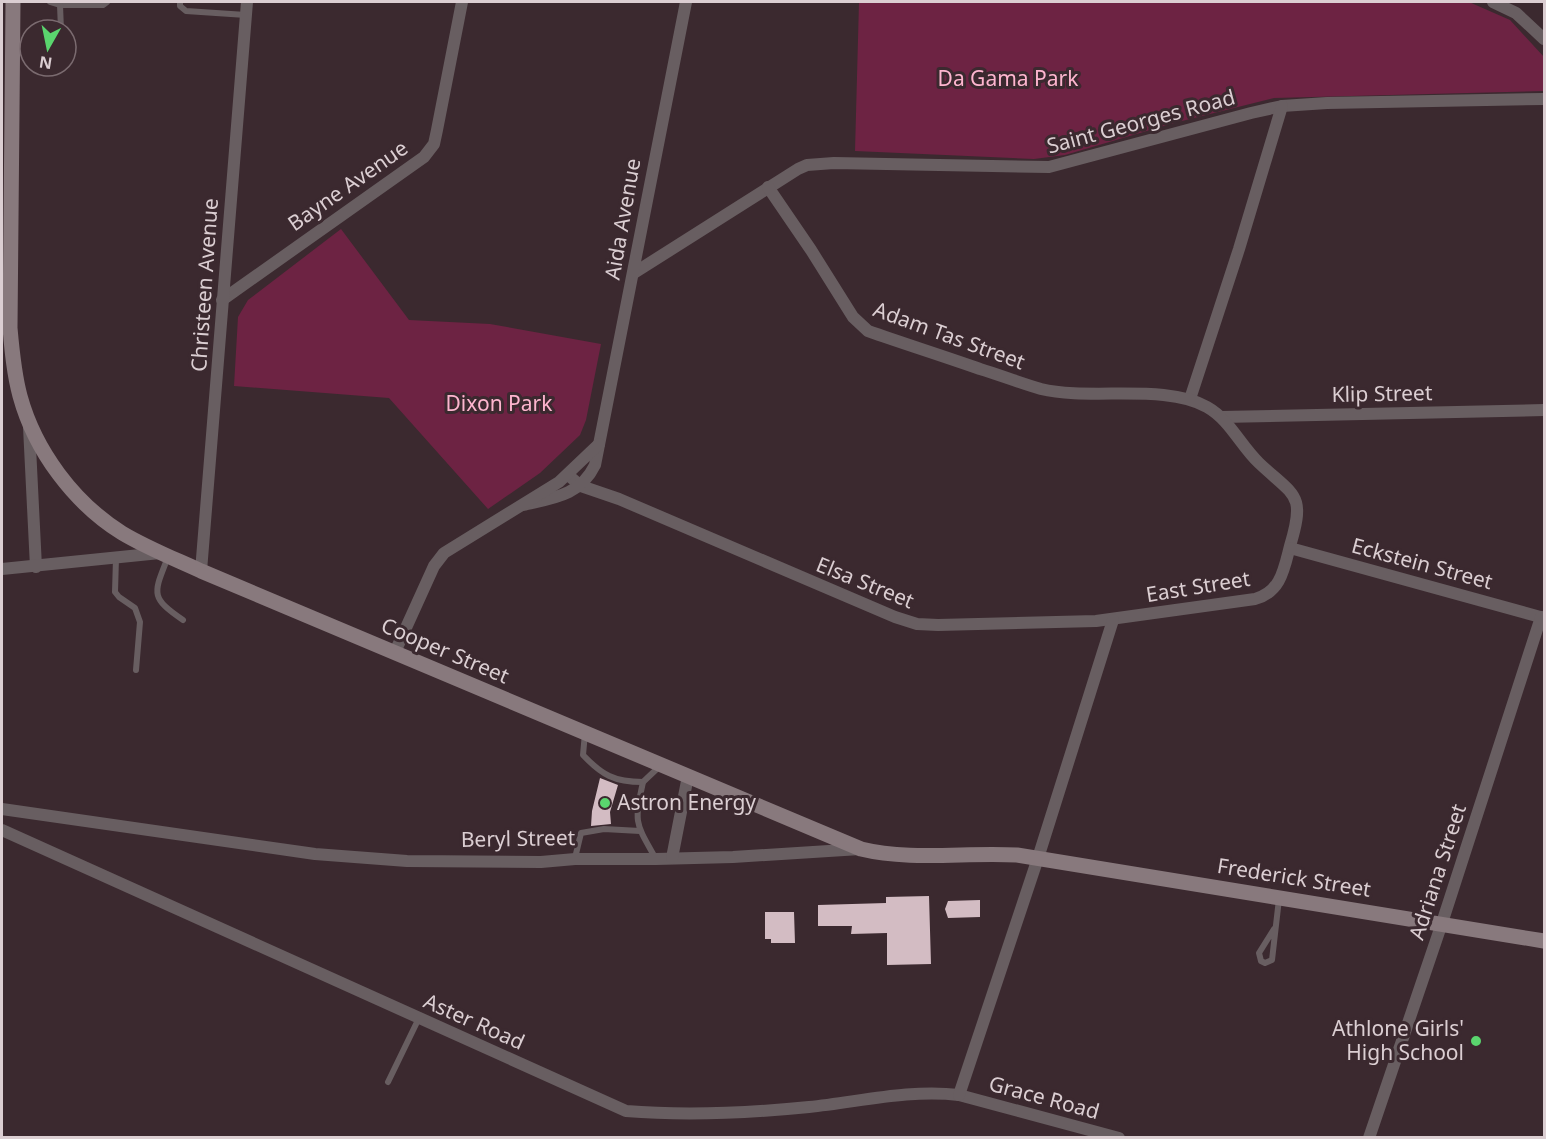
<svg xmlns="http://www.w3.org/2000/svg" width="1546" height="1139" font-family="'Noto Sans',sans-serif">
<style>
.green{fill:#6d2343}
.building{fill:#d3bcc3}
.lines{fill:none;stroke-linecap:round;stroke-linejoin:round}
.lane{stroke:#685e61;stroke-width:6}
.street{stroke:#685e61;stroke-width:12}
.secondary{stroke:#88797d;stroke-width:15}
.poi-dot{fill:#5ad56e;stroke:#3b292f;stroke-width:2}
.labels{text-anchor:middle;stroke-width:6;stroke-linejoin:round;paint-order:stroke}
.park-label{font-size:21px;fill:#feb5cf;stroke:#3b292f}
.street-label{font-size:21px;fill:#dbced2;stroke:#3b292f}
.poi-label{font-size:21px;fill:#dbced2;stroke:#3b292f;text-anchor:start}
</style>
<rect width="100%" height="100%" fill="#3b292f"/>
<!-- green -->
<g class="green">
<polygon points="859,2 1469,2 1510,20 1544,57 1544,91 1274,98 1174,123 1065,155 1034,159 855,151"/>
<polygon points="341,229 409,320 490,324 601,344 586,420 580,435 540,473 488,509 389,398 234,386 238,317 248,300"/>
</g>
<!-- building -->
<g class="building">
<polygon points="600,778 618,785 610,812 611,824 591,826 592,811"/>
<polygon points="929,896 931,964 887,965 887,933 851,934 852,926 818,926 818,905 886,903 886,897"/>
<polygon points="980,900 980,917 948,918 945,909 948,901"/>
<polygon points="765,912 794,912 795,943 771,943 771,939 765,939"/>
</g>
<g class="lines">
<!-- lane -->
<g class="lane">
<polyline points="50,2 60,5 103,5 107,2"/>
<polyline points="180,2 180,6 186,11 246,15"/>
<polyline points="60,5 61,30"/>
<polyline points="14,45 30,45"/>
<path d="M168,557c-14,36 -19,40 15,63"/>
<polyline points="116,558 115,592 119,597 135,608 140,622 136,670"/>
<path d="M585,733l-2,22c19,20 31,27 60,27l18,-17"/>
<path d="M643,782c-9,42 -8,40 13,77"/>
<polyline points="575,858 581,833 604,829 640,831"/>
<polyline points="1274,929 1259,953 1261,961 1265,963 1272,960 1279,899"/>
<polyline points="388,1082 419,1018"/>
</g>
<!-- street -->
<g class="street">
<polyline points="1493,2 1516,13 1544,39"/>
<polyline points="634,273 798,169 807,165 834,163 1049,167 1251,113 1282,106 1327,103 1544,99"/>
<polyline points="222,300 424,157 434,144 437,130 462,2"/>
<polyline points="1190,399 1239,249 1282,106"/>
<polyline points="1221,417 1544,410"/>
<polyline points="29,427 36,567"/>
<path d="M568,475l13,11 38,13 276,118 22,7 21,1 158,-4 159,-22c26,-7 29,-30 35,-53 16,-53 5,-49 -31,-83 -19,-18 -29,-43 -52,-56 -41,-24 -118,-6 -166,-18 -21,-6 -41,-14 -61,-20 -37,-13 -75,-25 -112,-38l-15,-14 -42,-67 -43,-63"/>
<path d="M523,505c30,-7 57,-9 72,-40l91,-463"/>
<polyline points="1290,548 1544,618"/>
<polyline points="2,569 160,553"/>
<polyline points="201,571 247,2"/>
<polyline points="395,652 434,566 444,553 559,482 599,444"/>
<polyline points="2,809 315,854 407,861 541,862 575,859 656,859 733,857 860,849"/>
<path d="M2,830l624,281c61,5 123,2 183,-4 50,-5 100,-18 150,-12l160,43"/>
<polyline points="672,858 688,776"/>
<polyline points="959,1095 1038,858 1113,620"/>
<polyline points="1369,1138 1442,923 1541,617"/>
</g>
<!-- secondary -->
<path class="secondary" d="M13,2l-3,326c2,23 4,46 10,68 15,55 54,107 102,137 25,15 53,26 79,38l660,278c49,12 106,3 156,6l527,86"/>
</g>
<!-- markers -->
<g class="poi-dot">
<circle cx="605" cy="803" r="6"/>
<circle cx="1476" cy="1041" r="6"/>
</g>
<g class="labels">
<!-- park labels -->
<g class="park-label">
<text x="1008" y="86">Da Gama Park</text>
<text x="499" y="411">Dixon Park</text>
</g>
<!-- street labels -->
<g class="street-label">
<text transform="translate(1141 122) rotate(-15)" y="7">Saint Georges Road</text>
<text transform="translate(348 186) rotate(-35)" y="7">Bayne Avenue</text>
<text transform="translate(623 219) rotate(-80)" y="7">Aida Avenue</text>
<text transform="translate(205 285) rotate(-86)" y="7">Christeen Avenue</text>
<text transform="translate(949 336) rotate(20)" y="7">Adam Tas Street</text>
<text transform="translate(1382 394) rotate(-1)" y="7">Klip Street</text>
<text transform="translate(1422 564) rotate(15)" y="7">Eckstein Street</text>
<text transform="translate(865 583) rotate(22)" y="7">Elsa Street</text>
<text transform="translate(1198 587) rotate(-9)" y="7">East Street</text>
<text transform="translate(445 651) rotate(23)" y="7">Cooper Street</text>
<text transform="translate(518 839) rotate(-1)" y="7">Beryl Street</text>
<text transform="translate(1438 872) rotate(-72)" y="7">Adriana Street</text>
<text transform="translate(1294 878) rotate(9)" y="7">Frederick Street</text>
<text transform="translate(474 1022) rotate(24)" y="7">Aster Road</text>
<text transform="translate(1044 1098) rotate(15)" y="7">Grace Road</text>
</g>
<!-- poi labels -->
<g class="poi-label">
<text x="617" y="810">Astron Energy</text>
<text x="1464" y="1036" text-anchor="end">Athlone Girls'<tspan x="1464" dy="24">High School</tspan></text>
</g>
</g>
<!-- border -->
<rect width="1546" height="1139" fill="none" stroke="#dbced2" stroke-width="6"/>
<!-- north arrow -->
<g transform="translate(48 48) rotate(189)"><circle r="28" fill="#3b292f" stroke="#7b6b70" stroke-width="1.5"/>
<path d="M0-4.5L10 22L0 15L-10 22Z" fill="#5ad56e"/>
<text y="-9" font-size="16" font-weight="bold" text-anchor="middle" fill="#dbced2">N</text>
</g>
</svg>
